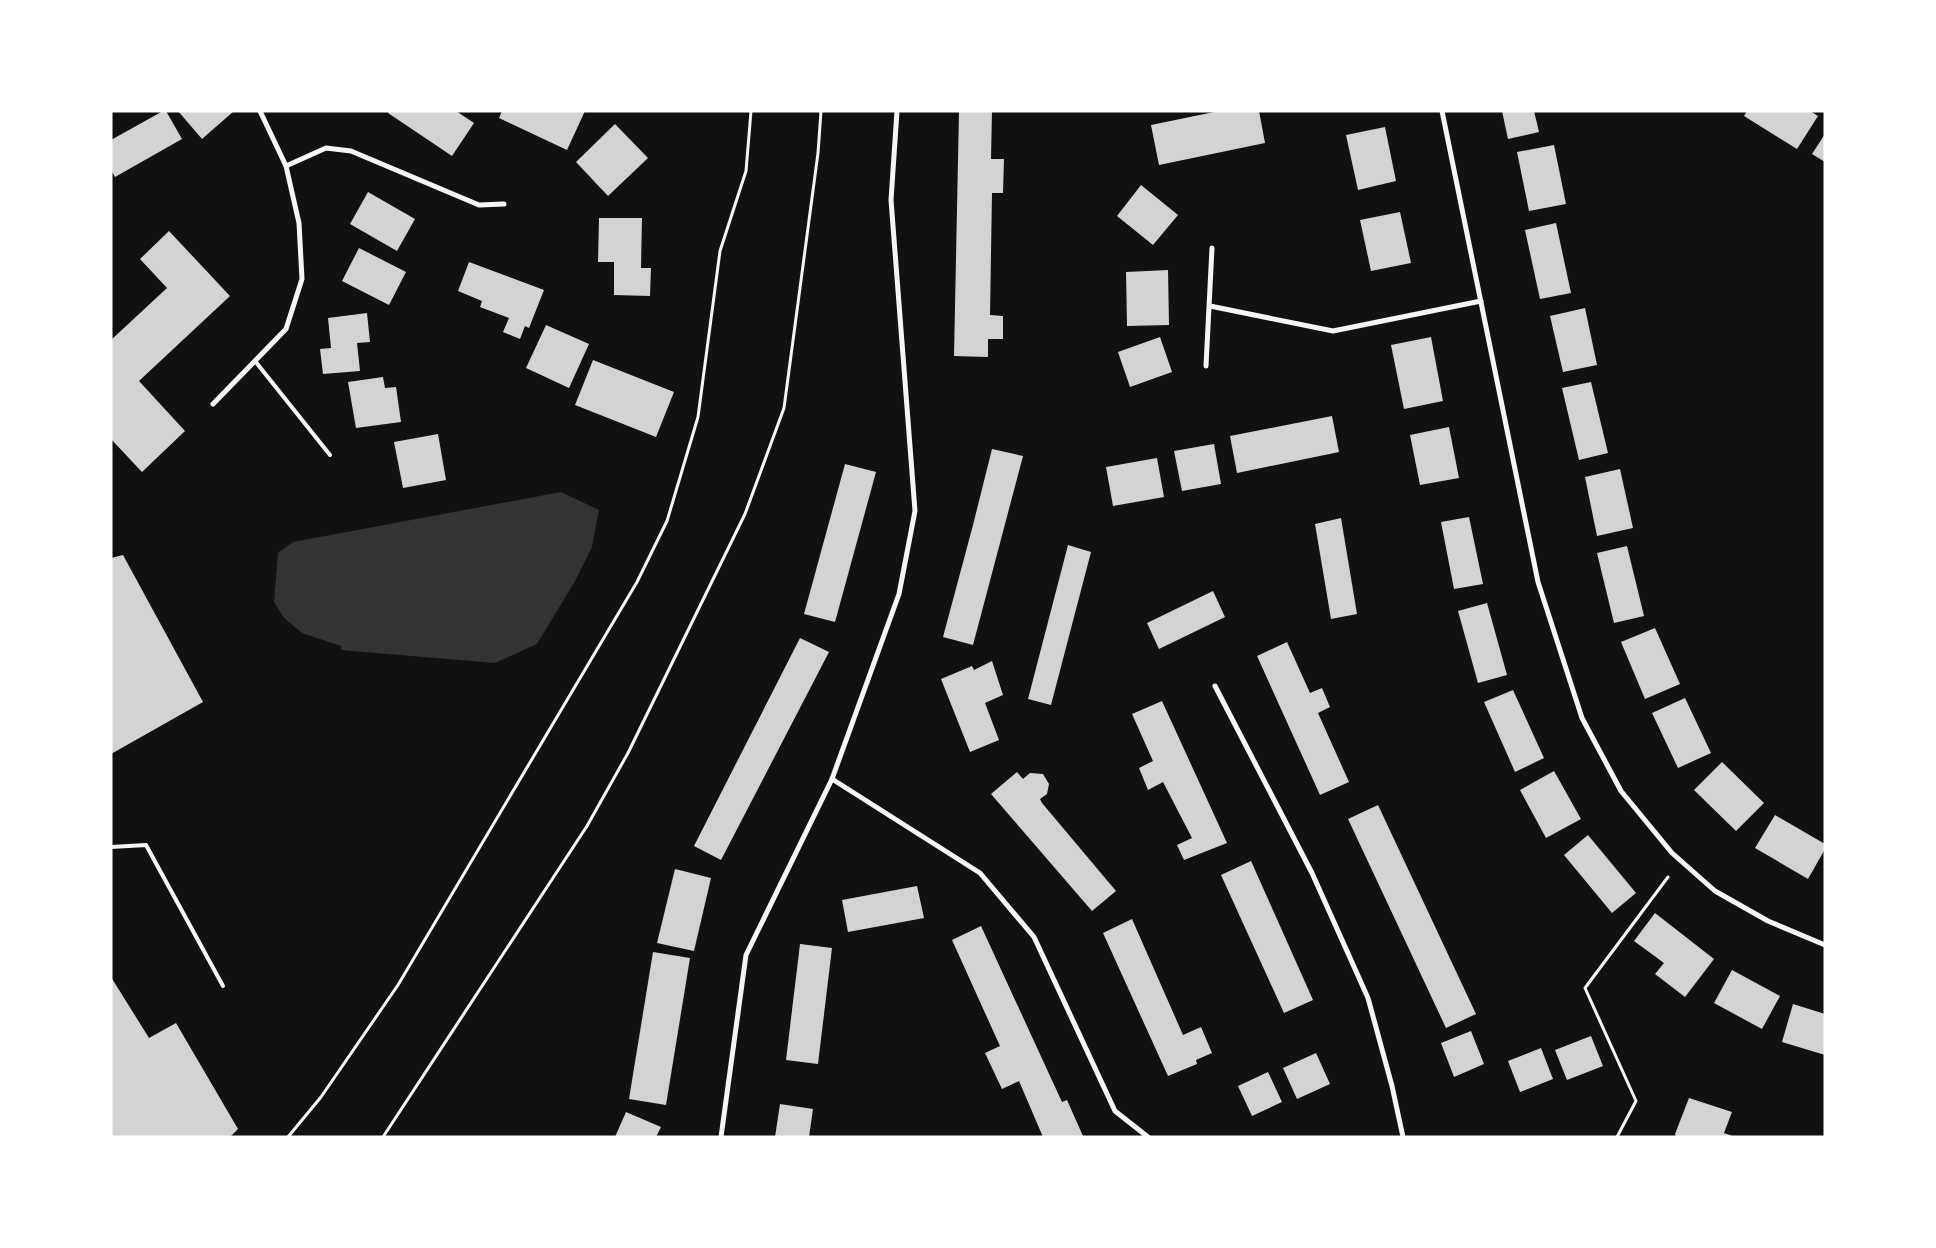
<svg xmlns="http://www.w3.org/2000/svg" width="1936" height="1248" font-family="'Playfair Display',serif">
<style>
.water{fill:#333}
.building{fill:#d3d3d3}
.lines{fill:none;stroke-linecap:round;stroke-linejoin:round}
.path{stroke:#f5f5f5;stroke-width:3}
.service{stroke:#f5f5f5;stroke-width:4}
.minor{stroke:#f5f5f5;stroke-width:5}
</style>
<rect width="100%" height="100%" fill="#111"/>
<!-- water -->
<polygon class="water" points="561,492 599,510 592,547 575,581 537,644 495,663 341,650 341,646 302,633 284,618 274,602 278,553 293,542"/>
<!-- building -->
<g class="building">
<polygon points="163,111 166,111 182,139 115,177 111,170 111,140"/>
<polygon points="178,111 234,111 202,139"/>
<polygon points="389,111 456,111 474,123 452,156 388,113"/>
<polygon points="502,111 585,111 567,150 499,118"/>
<polygon points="959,111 992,111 991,159 1004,159 1003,193 992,193 990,315 1003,316 1003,339 988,339 988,357 954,356"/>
<polygon points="1219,111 1259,111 1265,143 1159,165 1151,125"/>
<polygon points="1502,111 1534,111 1539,132 1508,139"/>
<polygon points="1747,111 1810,111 1818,116 1797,149 1744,116"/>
<polygon points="615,124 648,158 608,196 576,162"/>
<polygon points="1385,127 1396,181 1358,190 1346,135"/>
<polygon points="1825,134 1825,162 1812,154"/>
<polygon points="1554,145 1566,204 1529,211 1517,152"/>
<polygon points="1141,185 1178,215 1153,245 1117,216"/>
<polygon points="368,192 415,219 397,251 350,224"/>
<polygon points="1400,212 1411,263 1371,271 1360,220"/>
<polygon points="599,218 642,218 641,268 651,268 650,296 614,295 614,262 598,262"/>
<polygon points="1556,223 1571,293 1540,299 1525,230"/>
<polygon points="169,231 230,296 139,381 185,431 142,472 111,439 111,340 167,288 140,259"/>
<polygon points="359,248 406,272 389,305 342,281"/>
<polygon points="469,262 544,290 529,328 525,326 520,339 503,332 509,318 480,307 482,301 458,291"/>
<polygon points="1168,270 1169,325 1127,326 1126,272"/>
<polygon points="1585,308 1597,365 1563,372 1550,316"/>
<polygon points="367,313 370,342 357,343 360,371 323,374 320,349 331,348 328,318"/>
<polygon points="546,325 589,344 569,388 526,368"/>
<polygon points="1160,337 1172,372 1130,387 1118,352"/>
<polygon points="1431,337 1443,401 1404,409 1391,345"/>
<polygon points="593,360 674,392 656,437 575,405"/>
<polygon points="383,377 385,388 396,387 401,422 356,428 348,382"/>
<polygon points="1591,382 1608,453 1579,460 1562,388"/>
<polygon points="1332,416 1339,452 1237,473 1230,436"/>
<polygon points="1449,427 1459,478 1420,485 1410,435"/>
<polygon points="438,434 446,480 403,488 394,442"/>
<polygon points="1214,444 1221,484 1182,491 1174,451"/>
<polygon points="992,449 1023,456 973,645 943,637 973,525"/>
<polygon points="1157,458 1164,497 1113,506 1106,467"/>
<polygon points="845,464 876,472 835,622 804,614"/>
<polygon points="1620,469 1633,528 1597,536 1585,477"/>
<polygon points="1469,517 1483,584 1454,589 1441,522"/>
<polygon points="1341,518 1357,614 1331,619 1315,524"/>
<polygon points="1068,545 1091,552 1051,705 1028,699"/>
<polygon points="1627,546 1644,616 1614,623 1597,553"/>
<polygon points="123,555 203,702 111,754 111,558"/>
<polygon points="1213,591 1225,617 1159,649 1147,623"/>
<polygon points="1487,603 1507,675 1478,683 1458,611"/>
<polygon points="1655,628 1680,684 1645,699 1621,642"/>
<polygon points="800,638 829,652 721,860 694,846"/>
<polygon points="1287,642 1310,693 1322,688 1330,707 1318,713 1349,782 1320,795 1257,656"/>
<polygon points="992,661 1003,695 985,703 999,740 970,752 941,679 972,666 974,670"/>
<polygon points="1513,690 1544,758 1515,772 1484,702"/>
<polygon points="1685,698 1711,753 1678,768 1652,713"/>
<polygon points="1162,701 1227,843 1184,860 1177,845 1192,838 1163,782 1148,790 1139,768 1153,761 1132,714"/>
<polygon points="1722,762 1764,803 1736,831 1694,790"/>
<polygon points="1554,771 1581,819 1546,838 1520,790"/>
<polygon points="1017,772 1023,779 1030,773 1043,774 1049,784 1047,794 1040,799 1042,803 1116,891 1092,911 991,794"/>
<polygon points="1378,805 1476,1014 1446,1028 1348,819"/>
<polygon points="1775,815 1825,844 1825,849 1808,879 1755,848"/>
<polygon points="1588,835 1636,893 1612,913 1564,855"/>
<polygon points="1251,861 1313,1000 1284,1013 1221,875"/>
<polygon points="675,869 711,878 694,951 657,943"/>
<polygon points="917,886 924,918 848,932 842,900"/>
<polygon points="1655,913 1714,959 1685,997 1655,974 1664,963 1634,941"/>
<polygon points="1132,919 1183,1035 1201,1027 1212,1053 1196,1060 1197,1064 1168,1076 1103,933"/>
<polygon points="981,926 1062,1102 1067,1100 1083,1136 1043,1137 1019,1081 1002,1089 985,1053 1000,1046 952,940"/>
<polygon points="800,944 832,948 818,1064 786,1060"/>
<polygon points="653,952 690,958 666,1105 629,1099"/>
<polygon points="1732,970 1780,996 1762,1029 1714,1003"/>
<polygon points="111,977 149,1038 176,1023 238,1129 230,1137 111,1137"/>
<polygon points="1793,1004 1825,1014 1825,1055 1782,1042"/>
<polygon points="1471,1031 1484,1064 1454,1077 1441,1043"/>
<polygon points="1591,1036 1603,1066 1567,1080 1555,1050"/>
<polygon points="1541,1048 1553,1079 1520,1092 1508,1061"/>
<polygon points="1316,1053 1330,1084 1297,1099 1283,1068"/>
<polygon points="1268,1072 1282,1102 1252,1116 1238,1086"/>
<polygon points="1689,1098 1732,1112 1724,1133 1735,1137 1676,1137 1675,1134"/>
<polygon points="780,1104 813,1109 809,1137 775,1137"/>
<polygon points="626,1112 661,1127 656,1137 615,1137"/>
</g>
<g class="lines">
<!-- path -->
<g class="path">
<polyline points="288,1137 321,1097 398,985 637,582 667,521 698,417 720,251 746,171 751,111"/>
<polyline points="383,1137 587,826 628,753 745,514 784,408 818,153 821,111"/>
<polyline points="1617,1137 1636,1101 1585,988 1668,877"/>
</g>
<!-- service -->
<g class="service">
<polyline points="255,361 330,455"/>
<polyline points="111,847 146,845 223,986"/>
</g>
<!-- minor -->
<g class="minor">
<polyline points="1442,111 1538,582 1582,718 1621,791 1672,853 1715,891 1768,921 1825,945"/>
<polyline points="286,166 326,148 351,151 479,205 504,204"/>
<polyline points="1210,306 1333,331 1481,301"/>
<polyline points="1206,366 1212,248"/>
<polyline points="213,404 286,329 302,279 299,223 286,166 260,111"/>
<polyline points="1215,686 1312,873 1368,998 1392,1086 1403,1137"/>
<polyline points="832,779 980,873 1034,937 1115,1111 1148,1137"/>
<polyline points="721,1137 746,955 832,779 899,594 915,511 891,200 897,111"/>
</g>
</g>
<!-- border -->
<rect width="1936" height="1248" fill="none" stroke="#ffffff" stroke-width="225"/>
</svg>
